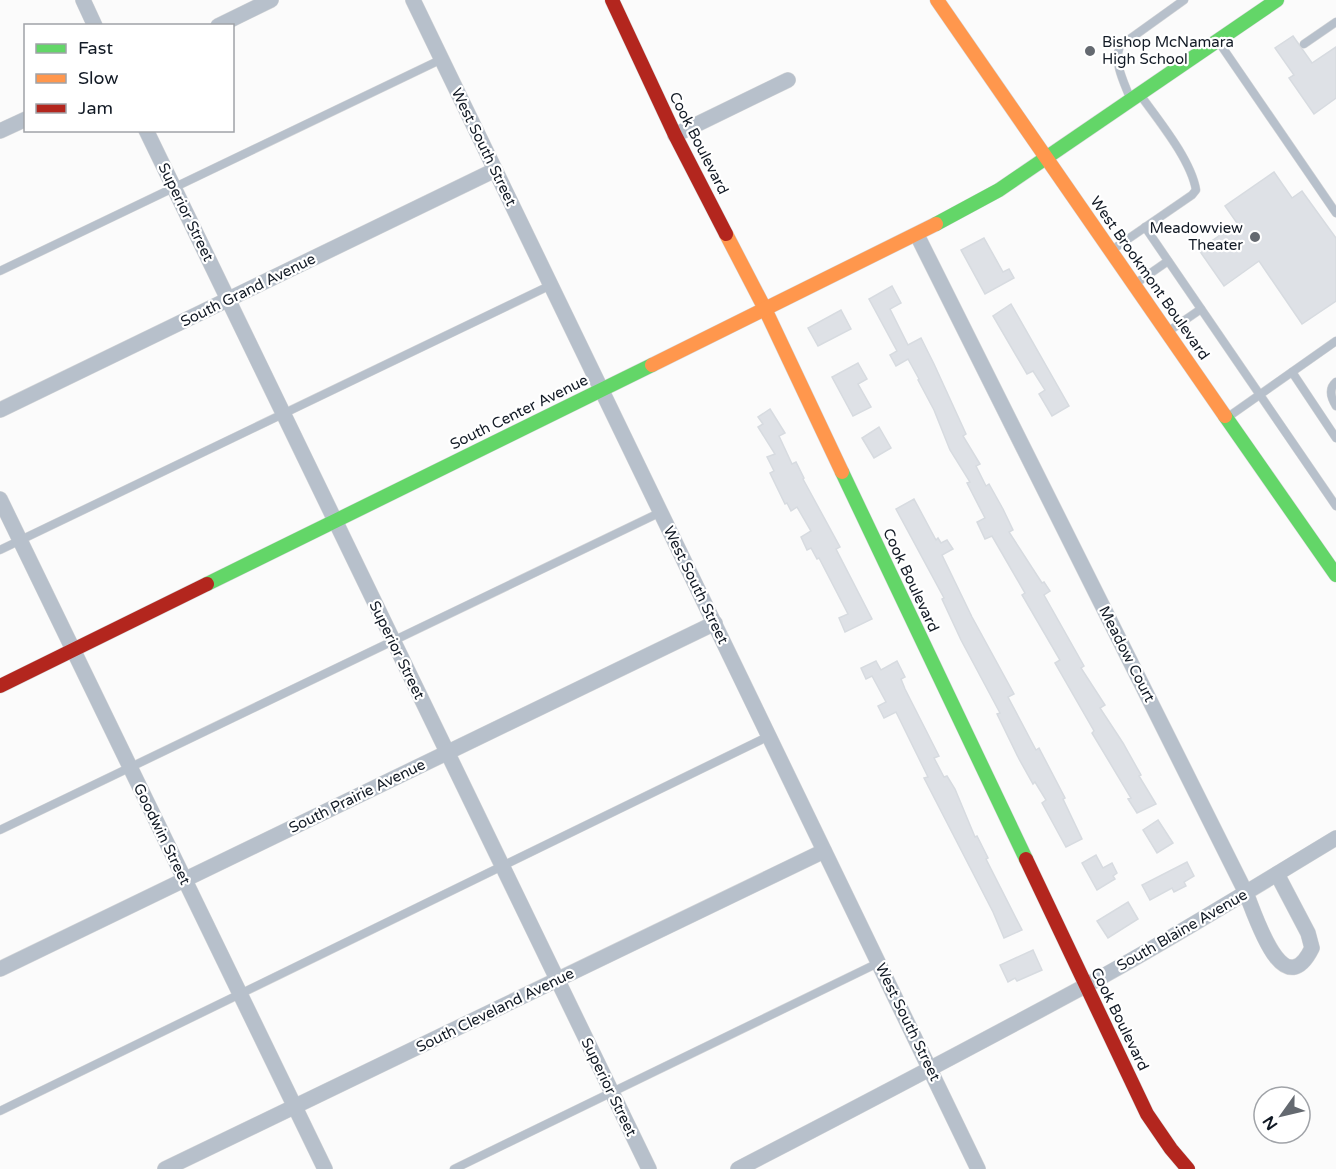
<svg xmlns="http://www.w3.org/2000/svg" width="1336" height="1169" font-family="'Varela Round',sans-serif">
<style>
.building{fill:#dee1e6;stroke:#d7dbe0;stroke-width:1.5}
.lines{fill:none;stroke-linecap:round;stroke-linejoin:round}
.lane-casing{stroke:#d6d7d9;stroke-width:9}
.street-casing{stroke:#d6d7d9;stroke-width:16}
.fast-casing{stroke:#d6d7d9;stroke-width:15}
.slow-casing{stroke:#d6d7d9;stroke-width:15}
.jam-casing{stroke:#d6d7d9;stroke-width:15}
.lane{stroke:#b7c0cb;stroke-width:8}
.street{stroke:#b7c0cb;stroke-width:15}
.fast{stroke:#63d668;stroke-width:14}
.slow{stroke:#ff974d;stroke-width:14}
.jam{stroke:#b3261e;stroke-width:14}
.poi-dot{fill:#646970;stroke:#fff;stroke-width:2}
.labels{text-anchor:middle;stroke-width:4.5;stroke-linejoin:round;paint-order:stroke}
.poi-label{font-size:15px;fill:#121a25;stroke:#fff;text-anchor:start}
.street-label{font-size:15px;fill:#121a25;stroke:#fff}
</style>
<rect width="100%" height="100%" fill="#fbfbfb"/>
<!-- building -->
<g class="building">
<polygon points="1293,36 1312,63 1336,47 1336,98 1314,114 1289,78 1294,75 1275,48"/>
<polygon points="1274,172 1292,198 1302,191 1336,238 1336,301 1302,324 1259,261 1224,286 1199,250 1237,223 1225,206"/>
<polygon points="984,238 1003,272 1009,269 1014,278 985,294 961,250"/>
<polygon points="892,286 901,303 890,309 908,345 921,338 934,364 966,434 963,436 980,464 976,466 986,486 989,484 1003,509 1013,530 1009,532 1042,583 1044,582 1050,591 1044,595 1084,666 1081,668 1105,705 1100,708 1123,743 1141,775 1139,776 1156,804 1137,813 1128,799 1131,798 1092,733 1094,731 1055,663 1060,660 1022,595 1025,593 992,536 985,539 977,522 985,518 967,483 970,482 950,450 934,410 918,380 919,379 908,359 896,366 890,355 897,351 869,299"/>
<polygon points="1011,304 1069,406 1052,416 1039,394 1045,390 1033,371 1027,374 993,316"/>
<polygon points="841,310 851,329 818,346 808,328"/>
<polygon points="858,363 867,379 858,384 871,407 853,416 832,377"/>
<polygon points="770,409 785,433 779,436 792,464 796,462 804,478 803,479 840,547 836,549 872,619 845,632 839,618 848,614 819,558 817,559 811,548 807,550 801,537 811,531 797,507 791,511 787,503 785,504 770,473 774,471 767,457 775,454 758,427 763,424 758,417"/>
<polygon points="879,427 891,448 874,458 862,438"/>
<polygon points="914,499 936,540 938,538 941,543 947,540 953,549 942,555 972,617 1014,694 1008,697 1036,750 1039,748 1065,798 1063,799 1082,839 1066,847 1042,803 1046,800 1035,782 1033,784 1019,759 997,714 1000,713 961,640 942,599 944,598 896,509"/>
<polygon points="876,661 881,670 897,661 905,677 901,679 905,689 939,756 934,758 944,777 947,776 955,789 975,837 977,836 988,858 986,859 1022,930 1004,938 993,912 924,778 928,777 896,712 884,718 878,706 886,702 872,676 866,679 861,668"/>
<polygon points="1158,820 1173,843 1157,853 1143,830"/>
<polygon points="1096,855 1103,868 1112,863 1117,873 1113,876 1115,879 1097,890 1082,863"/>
<polygon points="1187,862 1194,876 1184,882 1186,886 1174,892 1172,888 1150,900 1142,885"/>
<polygon points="1128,902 1138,919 1108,938 1097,921"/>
<polygon points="1033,950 1042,970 1017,981 1015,978 1008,982 1000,965"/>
</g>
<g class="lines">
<defs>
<g id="lane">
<polyline points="1218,41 1336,213"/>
<polyline points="1304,44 1336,22"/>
<path d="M1130,98c-6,-16 -17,-36 -10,-52l64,-46"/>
<polyline points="1145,227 1336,506"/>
<path d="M1112,250l80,-55 4,-5c-5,-30 -37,-69 -55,-94"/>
<polyline points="0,271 442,59"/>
<polyline points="1135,284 1168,261"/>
<polyline points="1169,331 1201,309"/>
<polyline points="1292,372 1336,438"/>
<path d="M1336,382c-8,7 -5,16 0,24"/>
<polyline points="1228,417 1336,341"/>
<polyline points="0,550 551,285"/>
<polyline points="0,830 661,512"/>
<polyline points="0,1111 769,736"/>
<polyline points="454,1169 878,963"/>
</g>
<g id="street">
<polyline points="83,0 95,26"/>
<polyline points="413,0 978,1169"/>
<polyline points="218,26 271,0"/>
<polyline points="146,130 649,1169"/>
<polyline points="0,131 26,119"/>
<polyline points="675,135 788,80"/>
<path d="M917,235l329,658c9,21 37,114 66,55l-4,-15 -31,-59"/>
<polyline points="0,410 495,170"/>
<polyline points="0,499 325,1169"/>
<polyline points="0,969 715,623"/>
<polyline points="165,1169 824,851"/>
<path d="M738,1169c116,-60 232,-121 347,-183 85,-46 168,-98 251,-148"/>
</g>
<g id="fast">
<polyline points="936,224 999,190 1277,0"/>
<polyline points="1225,416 1336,575"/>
<polyline points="842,472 1026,859"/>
<polyline points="207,584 652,365"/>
</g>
<g id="slow">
<polyline points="937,0 1225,416"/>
<polyline points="726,234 765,309 842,472"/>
<polyline points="652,365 936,224"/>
</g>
<g id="jam">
<polyline points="612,0 675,135 726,234"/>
<polyline points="0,686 207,584"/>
<polyline points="1026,859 1147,1114 1171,1149 1188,1169"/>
</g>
</defs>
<!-- lane casing -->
<use href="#lane" class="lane-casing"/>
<!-- street casing -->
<use href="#street" class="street-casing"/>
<!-- fast casing -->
<use href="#fast" class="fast-casing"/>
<!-- slow casing -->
<use href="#slow" class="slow-casing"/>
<!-- jam casing -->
<use href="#jam" class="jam-casing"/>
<!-- lane -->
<use href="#lane" class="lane"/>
<!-- street -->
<use href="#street" class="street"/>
<!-- fast -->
<use href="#fast" class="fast"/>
<!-- slow -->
<use href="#slow" class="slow"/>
<!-- jam -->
<use href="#jam" class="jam"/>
</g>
<!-- markers -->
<g class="poi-dot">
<circle cx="1090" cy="51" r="6"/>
<circle cx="1255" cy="237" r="6"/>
</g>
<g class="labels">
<!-- poi labels -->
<g class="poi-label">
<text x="1102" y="47">Bishop McNamara<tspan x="1102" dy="17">High School</tspan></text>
<text x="1243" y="233" text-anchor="end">Meadowview<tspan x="1243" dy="17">Theater</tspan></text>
</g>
<!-- street labels -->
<g class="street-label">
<text transform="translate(699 143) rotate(63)" y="5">Cook Boulevard</text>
<text transform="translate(484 147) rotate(64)" y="5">West South Street</text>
<text transform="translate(186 212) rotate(64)" y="5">Superior Street</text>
<text transform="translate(1150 278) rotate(55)" y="5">West Brookmont Boulevard</text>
<text transform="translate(248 290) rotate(-26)" y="5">South Grand Avenue</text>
<text transform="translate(519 412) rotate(-26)" y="5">South Center Avenue</text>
<text transform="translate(911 580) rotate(65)" y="5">Cook Boulevard</text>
<text transform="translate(696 585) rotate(64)" y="5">West South Street</text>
<text transform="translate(397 650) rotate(64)" y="5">Superior Street</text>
<text transform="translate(1127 654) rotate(63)" y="5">Meadow Court</text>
<text transform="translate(357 796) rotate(-26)" y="5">South Prairie Avenue</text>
<text transform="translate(162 834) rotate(64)" y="5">Goodwin Street</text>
<text transform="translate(1182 930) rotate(-30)" y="5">South Blaine Avenue</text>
<text transform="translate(495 1010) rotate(-26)" y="5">South Cleveland Avenue</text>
<text transform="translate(1120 1019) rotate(64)" y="5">Cook Boulevard</text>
<text transform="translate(908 1022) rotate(64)" y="5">West South Street</text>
<text transform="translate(609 1087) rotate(64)" y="5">Superior Street</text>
</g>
</g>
<!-- legend -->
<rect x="24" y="24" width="210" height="108" fill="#ffffff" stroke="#a0a3a8" stroke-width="1.5"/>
<rect x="36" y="44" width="30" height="9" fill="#63d668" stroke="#a0a3a8" stroke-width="1.5"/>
<text x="78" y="54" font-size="18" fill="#121a25">Fast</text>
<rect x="36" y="74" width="30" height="9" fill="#ff974d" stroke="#a0a3a8" stroke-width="1.5"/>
<text x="78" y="84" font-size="18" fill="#121a25">Slow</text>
<rect x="36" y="104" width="30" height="9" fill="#b3261e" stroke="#a0a3a8" stroke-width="1.5"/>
<text x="78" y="114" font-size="18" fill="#121a25">Jam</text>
<!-- north arrow -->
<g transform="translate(1282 1115) rotate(236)"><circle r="28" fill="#ffffff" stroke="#a0a3a8" stroke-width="1.5"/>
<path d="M0-4.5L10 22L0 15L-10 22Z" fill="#646970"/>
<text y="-9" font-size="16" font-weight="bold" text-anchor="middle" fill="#121a25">N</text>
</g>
</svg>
